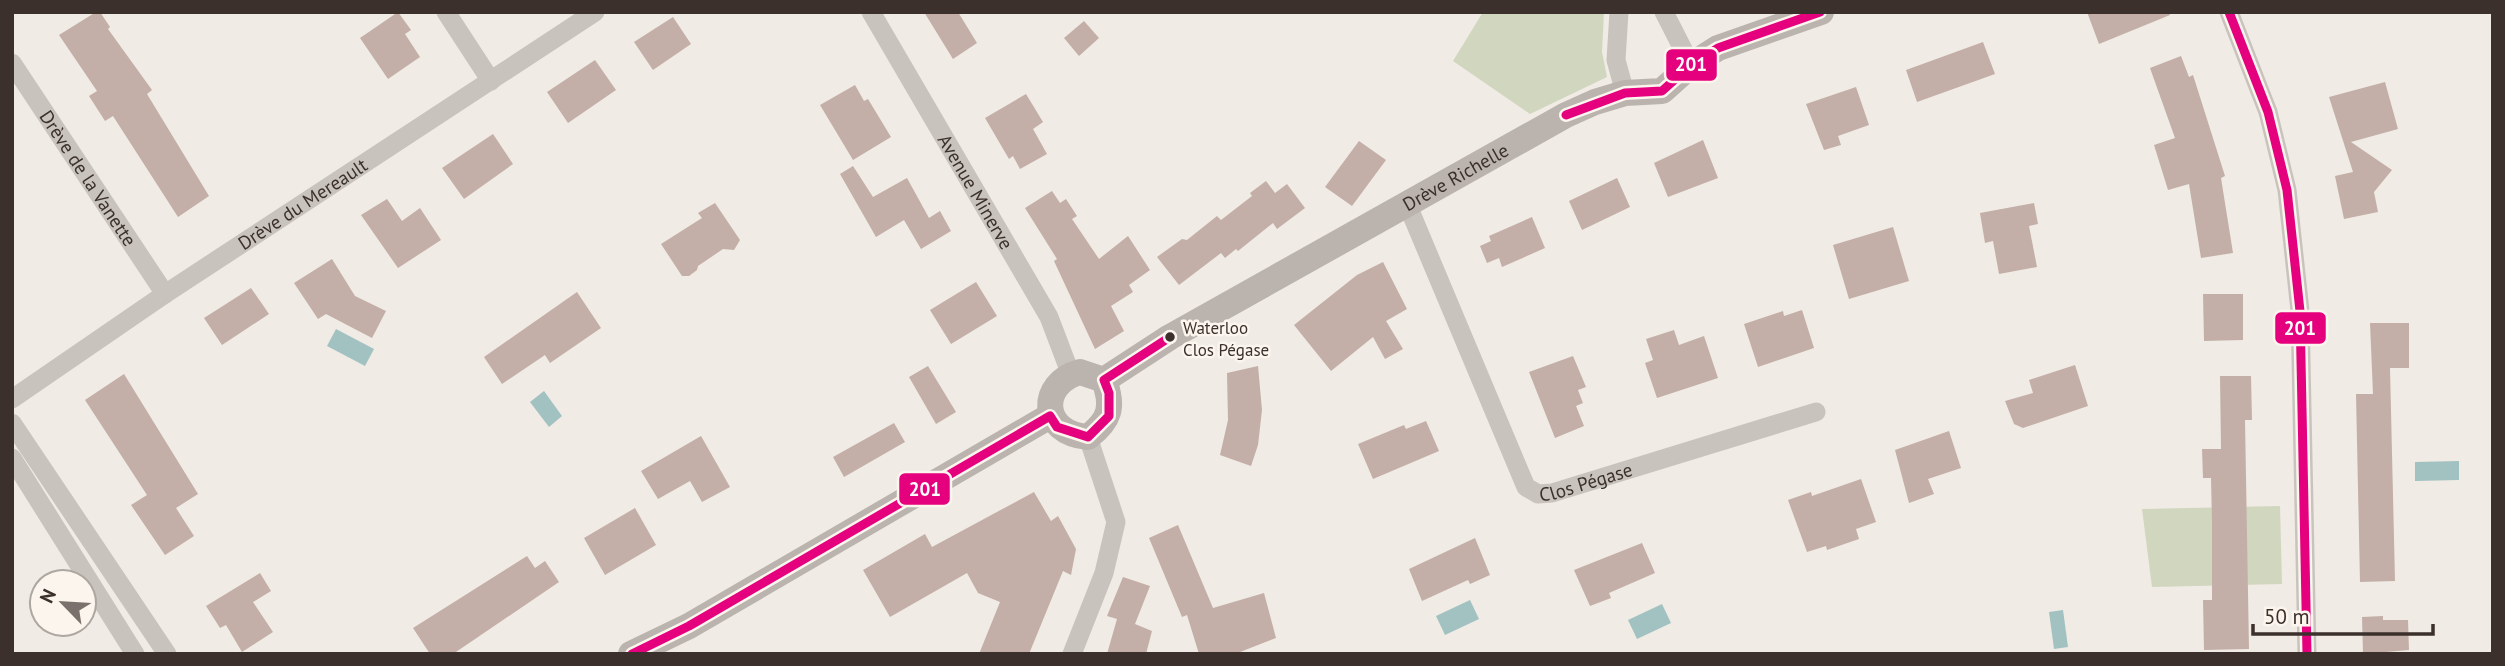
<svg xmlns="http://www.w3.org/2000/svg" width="2505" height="666" font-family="'PT Sans',sans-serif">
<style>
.green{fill:#d1d6bf}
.water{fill:#a1c2c1}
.building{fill:#c3afa7}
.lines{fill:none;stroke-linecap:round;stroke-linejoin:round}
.street{stroke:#c9c3be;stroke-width:19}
.secondary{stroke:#bab3ae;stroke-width:26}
.bus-1-casing{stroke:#fbf5ee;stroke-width:14}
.bus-1{stroke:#e5007d;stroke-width:9}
.bus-dot{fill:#3b302b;stroke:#fbf5ee;stroke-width:2.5}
.labels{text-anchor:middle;stroke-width:5;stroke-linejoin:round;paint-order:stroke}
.bus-label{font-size:17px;fill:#3b302b;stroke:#fbf5ee;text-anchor:start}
.street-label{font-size:19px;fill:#3b302b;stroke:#fbf5ee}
.line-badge{stroke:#fbf5ee;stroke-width:2.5}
.badge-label{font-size:19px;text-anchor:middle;font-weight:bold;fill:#fff}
</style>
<rect width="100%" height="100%" fill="#f0ebe5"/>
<!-- green -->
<g class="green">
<polygon points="1483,12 1604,12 1602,52 1607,77 1530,114 1453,61"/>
<polygon points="2280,506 2282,584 2152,587 2142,509"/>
</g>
<!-- water -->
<g class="water">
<polygon points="336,329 374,349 365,366 327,346"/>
<polygon points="544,391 562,416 549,427 530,402"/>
<polygon points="2459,461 2459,480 2415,481 2415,462"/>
<polygon points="1470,600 1479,619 1445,635 1436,616"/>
<polygon points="1662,604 1671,623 1637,639 1628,620"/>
<polygon points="2063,610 2068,647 2054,649 2049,612"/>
</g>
<!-- building -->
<g class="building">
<polygon points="96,12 100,12 110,27 108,29 152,90 147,94 209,196 178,217 113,116 105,121 89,96 97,91 59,35"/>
<polygon points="398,12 411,30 405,34 420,57 388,79 360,38"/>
<polygon points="924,12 958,12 977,43 953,59"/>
<polygon points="2087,12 2169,12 2170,15 2099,44"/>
<polygon points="673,17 691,44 653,70 634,42"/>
<polygon points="1084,21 1099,38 1079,56 1064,38"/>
<polygon points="1983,42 1995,74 1917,102 1906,70"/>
<polygon points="2181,56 2189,77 2193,75 2225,176 2221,178 2233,253 2201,258 2189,184 2168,190 2154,145 2175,138 2150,68"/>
<polygon points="595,60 616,90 568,123 547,92"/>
<polygon points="2385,82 2398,129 2351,142 2392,170 2374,192 2378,212 2344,219 2335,176 2353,172 2329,97"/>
<polygon points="855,85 864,101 868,99 891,137 853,160 820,105"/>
<polygon points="1856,87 1869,125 1838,136 1841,145 1824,150 1806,104"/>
<polygon points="1026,94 1043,122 1033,129 1047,154 1020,169 1013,156 1009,159 985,118"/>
<polygon points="493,134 513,164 464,199 442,168"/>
<polygon points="1703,140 1718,178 1668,197 1654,163"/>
<polygon points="1359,141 1386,160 1352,206 1325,187"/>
<polygon points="853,166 873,197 907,178 929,218 940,211 951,231 921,249 904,220 876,237 840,174"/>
<polygon points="1617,178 1630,207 1582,230 1569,201"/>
<polygon points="1266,181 1275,193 1287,184 1305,208 1277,229 1273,223 1238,251 1236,249 1225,258 1221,253 1179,285 1157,257 1182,239 1187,240 1217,216 1221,220 1252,196 1250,193"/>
<polygon points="1052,191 1060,203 1066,199 1077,216 1072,219 1099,259 1128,236 1150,270 1129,285 1133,292 1111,306 1124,331 1095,349 1054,261 1057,259 1025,208"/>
<polygon points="387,199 402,221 420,208 441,240 398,268 361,215"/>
<polygon points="715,203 740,240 734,250 723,249 698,266 697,270 689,276 682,276 661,244 702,218 698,213"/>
<polygon points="2034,203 2038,224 2029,226 2037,267 1999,274 1993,241 1985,243 1980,213"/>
<polygon points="1532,217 1545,248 1502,267 1499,258 1487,263 1480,246 1491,241 1489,236"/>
<polygon points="1893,227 1909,281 1849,299 1833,245"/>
<polygon points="332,259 355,296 386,311 372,338 326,314 318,319 294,283"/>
<polygon points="1383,262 1407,309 1386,321 1403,349 1385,359 1373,337 1331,371 1294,325 1357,275"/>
<polygon points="976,282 997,316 951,344 930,310"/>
<polygon points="251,288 269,314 222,345 204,318"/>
<polygon points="577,292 601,328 550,363 545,355 502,384 484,357"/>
<polygon points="2203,294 2243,294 2243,340 2204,341"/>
<polygon points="1802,310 1814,348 1758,367 1744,324 1783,311 1784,316"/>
<polygon points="2370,323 2409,323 2409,368 2390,368 2395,581 2360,582 2356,394 2373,394"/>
<polygon points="1674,330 1679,345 1704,336 1718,378 1657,398 1645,363 1653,360 1646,339"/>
<polygon points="1573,356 1586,387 1578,390 1583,403 1576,406 1584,426 1555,438 1529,372"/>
<polygon points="2075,365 2088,406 2023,428 2014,424 2005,401 2033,393 2029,380"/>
<polygon points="928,366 956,412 936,424 909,377"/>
<polygon points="1258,366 1262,410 1258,445 1251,466 1220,455 1228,420 1227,373"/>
<polygon points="124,374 198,494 176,508 194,536 165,555 131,505 147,495 85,400"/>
<polygon points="2220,376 2251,376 2252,420 2245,420 2249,649 2204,650 2203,600 2212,600 2212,521 2211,478 2203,478 2202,449 2221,449"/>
<polygon points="1426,421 1439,451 1373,479 1358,444 1404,425 1406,429"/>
<polygon points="894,423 905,442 844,477 833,457"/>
<polygon points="1949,431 1961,468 1928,479 1934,494 1909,503 1895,450"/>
<polygon points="701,436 730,487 702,502 690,481 658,499 641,471"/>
<polygon points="1861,479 1876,522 1856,529 1859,539 1827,550 1826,546 1807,552 1788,500 1811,492 1812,496"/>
<polygon points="1034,492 1051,521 1058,516 1076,549 1071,575 1063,571 1029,654 979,654 1000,602 978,593 967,573 890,617 863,570 925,534 932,547"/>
<polygon points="635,508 656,545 605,575 584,538"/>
<polygon points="1178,525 1213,608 1264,593 1276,638 1235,654 1199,654 1187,615 1182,617 1149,538"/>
<polygon points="1475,538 1490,575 1470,584 1468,580 1422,601 1409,569"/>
<polygon points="1642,543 1655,573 1609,593 1611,598 1590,606 1574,570"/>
<polygon points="527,556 535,568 545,561 559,582 453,654 430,654 413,628"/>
<polygon points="260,573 271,591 253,602 273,632 242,652 226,625 220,628 206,606"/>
<polygon points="1123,577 1150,586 1135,624 1152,631 1146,654 1107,654 1117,619 1107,616"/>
<polygon points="2383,616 2383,620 2408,620 2409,650 2363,654 2362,617"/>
</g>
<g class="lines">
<!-- street -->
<g class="street">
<polyline points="446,12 491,81"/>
<path id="s1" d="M871,12l178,305 22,58"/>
<polyline points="1619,12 1616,60 1625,93"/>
<polyline points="1664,12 1691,65"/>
<polyline points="2229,12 2268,112 2287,190 2300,311 2307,654"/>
<path id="s2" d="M12,63l153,231"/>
<path id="s3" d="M1408,206l118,281 12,7 14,-1 264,-81"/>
<path id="s4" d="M12,399l153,-105 430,-282"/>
<polyline points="12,423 167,654"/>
<polyline points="12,458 135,654"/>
<polyline points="1072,654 1104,573 1116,522 1088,437"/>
</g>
<!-- secondary -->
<g class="secondary">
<path d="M1080,372l24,8c10,27 6,40 -16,57 -49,-4 -49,-54 -8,-65z"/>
<path id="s5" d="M1104,380l66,-43 396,-222 29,-13 30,-9 37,-2 29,-26 27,-17 103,-36"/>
<polyline points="631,654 689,626 1050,416"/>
</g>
<defs>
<g id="bus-1">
<polyline points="2229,12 2268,112 2287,190 2300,311 2307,654"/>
<polyline points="1566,115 1625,93 1662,91 1691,65 1718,48 1820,12"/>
<polyline points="632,654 689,626 1050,416 1057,427 1088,437 1109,416 1109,393 1104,380 1170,337"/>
</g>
</defs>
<!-- bus-1 casing -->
<use href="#bus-1" class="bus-1-casing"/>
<!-- bus-1 -->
<use href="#bus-1" class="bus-1"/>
</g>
<!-- markers -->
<circle class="bus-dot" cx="1170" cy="337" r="6"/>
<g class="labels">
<!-- bus labels -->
<g class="bus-label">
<text x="1183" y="334">Waterloo<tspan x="1183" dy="22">Clos Pégase</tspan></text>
</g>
<!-- street labels -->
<g class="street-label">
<text dy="7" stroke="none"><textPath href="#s5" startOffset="406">Drève Richelle</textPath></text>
<text dy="7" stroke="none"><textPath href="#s2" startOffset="138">Drève de la Vanette</textPath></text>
<text dy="7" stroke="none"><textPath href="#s1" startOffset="208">Avenue Minerve</textPath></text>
<text dy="7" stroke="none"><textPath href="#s4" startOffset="350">Drève du Mereault</textPath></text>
<text dy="7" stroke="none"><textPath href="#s3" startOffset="368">Clos Pégase</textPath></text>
</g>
</g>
<g class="line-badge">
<rect x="1665" y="48" width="53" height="34" rx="7" fill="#e5007d"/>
<rect x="2274" y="311" width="53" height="34" rx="7" fill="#e5007d"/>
<rect x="898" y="472" width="53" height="34" rx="7" fill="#e5007d"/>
</g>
<g class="badge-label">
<text x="1691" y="71">201</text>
<text x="2300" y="335">201</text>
<text x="925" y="496">201</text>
</g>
<!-- border -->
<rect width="2505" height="666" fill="none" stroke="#3b302b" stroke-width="28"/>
<!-- north arrow -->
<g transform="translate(63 603) rotate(295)"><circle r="33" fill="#fbf5ee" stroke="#aea6a0" stroke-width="2"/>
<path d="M0-5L12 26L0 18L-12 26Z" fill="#7a716c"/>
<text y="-10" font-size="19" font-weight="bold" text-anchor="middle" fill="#3b302b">N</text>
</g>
<!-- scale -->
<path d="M2253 624v10h180v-10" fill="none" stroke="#3b302b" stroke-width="3.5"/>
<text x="2264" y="624" font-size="21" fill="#3b302b" stroke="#fbf5ee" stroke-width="5" paint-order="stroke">50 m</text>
</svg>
